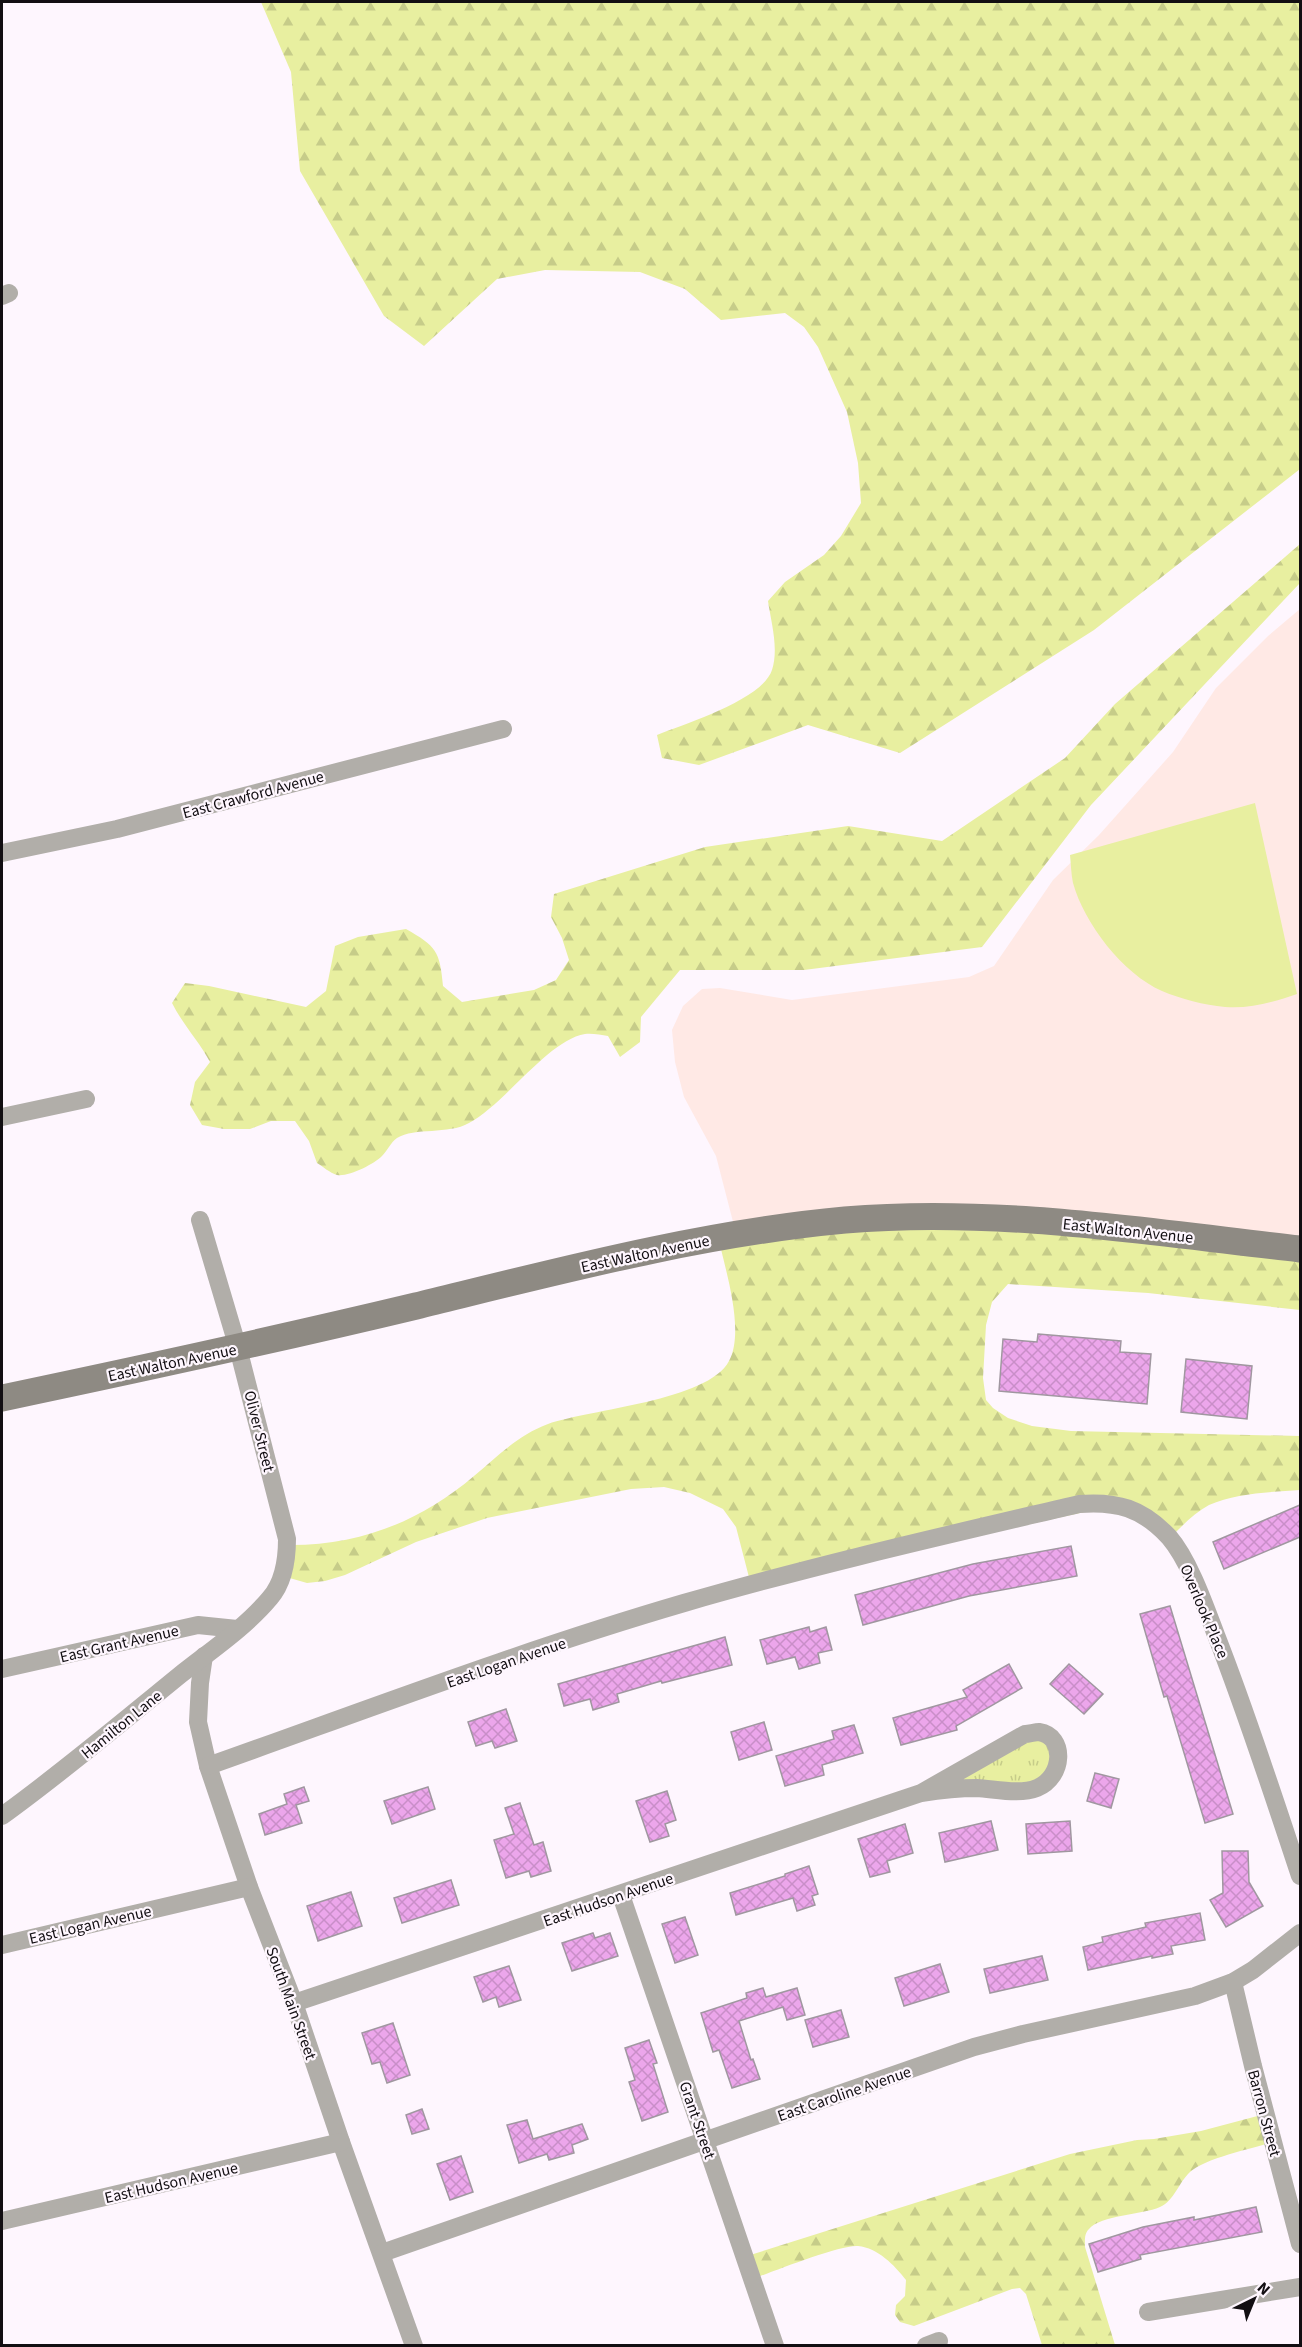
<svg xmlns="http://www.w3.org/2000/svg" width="1302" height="2347" font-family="'Source Sans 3',sans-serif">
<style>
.education{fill:#ffe9e5}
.grass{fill:url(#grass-tufts)}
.forest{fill:url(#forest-firs)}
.pitch{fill:#e8efa0}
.building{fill:url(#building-cross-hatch);stroke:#a097a0;stroke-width:1.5}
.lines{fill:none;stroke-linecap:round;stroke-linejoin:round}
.minor{stroke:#b1aea9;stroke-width:18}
.secondary{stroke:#8e8a83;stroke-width:27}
.labels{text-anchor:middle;stroke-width:4.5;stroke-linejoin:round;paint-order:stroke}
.street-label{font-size:16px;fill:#120e12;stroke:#fef6fe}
</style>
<defs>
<pattern id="grass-tufts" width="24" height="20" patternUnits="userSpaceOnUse" patternTransform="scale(1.5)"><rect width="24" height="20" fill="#e8efa0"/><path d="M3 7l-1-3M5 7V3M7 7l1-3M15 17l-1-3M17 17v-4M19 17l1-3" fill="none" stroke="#c6cc89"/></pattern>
<pattern id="forest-firs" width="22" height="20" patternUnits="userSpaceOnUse" patternTransform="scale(1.5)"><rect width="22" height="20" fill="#e8efa0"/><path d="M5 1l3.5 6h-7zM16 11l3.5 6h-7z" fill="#c6cc89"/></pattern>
<pattern id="building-cross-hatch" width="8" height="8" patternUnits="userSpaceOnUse" patternTransform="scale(1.5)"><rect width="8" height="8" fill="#eca6eb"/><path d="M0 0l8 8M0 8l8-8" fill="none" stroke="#c98ec8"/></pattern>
</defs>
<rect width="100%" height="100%" fill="#fef6fe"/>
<!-- education -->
<polygon class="education" points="1300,609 1300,1249 739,1245 716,1156 684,1097 675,1062 672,1030 683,1006 702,989 720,988 792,1000 969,977 994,966 1053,880 1099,835 1173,752 1216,688 1268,636"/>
<!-- grass -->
<polygon class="grass" points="1025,1734 1055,1745 1049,1781 948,1788"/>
<!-- forest -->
<g class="forest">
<path d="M261,2h1039v467l-206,161 -194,123 -92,-28 -109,40 -37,-7 -5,-23c29,-12 105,-35 115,-65 7,-22 -1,-48 -4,-69l17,-19 39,-27 17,-19 20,-33 -3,-40 -11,-51 -29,-65 -14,-20 -19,-14 -64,7 -36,-31 -45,-17 -95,-2 -48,9 -73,67 -40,-30 -84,-145 -9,-99z"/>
<path d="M1300,544v39l-209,222 -109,142 -178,23h-124l-39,47 -1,25 -20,15 -12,-21c-7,-1 -16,-3 -23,-2 -37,6 -81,71 -116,89 -21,12 -54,4 -72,15 -6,4 -10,13 -15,18 -8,8 -33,21 -45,19 -7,-2 -15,-9 -20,-12l-8,-22 -14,-20h-24l-21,8h-26l-22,-4 -12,-20 5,-23 15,-20c-11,-21 -27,-37 -38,-59l13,-20 24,3 97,21 20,-16 9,-45 23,-9 48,-8c30,17 34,22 37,57l19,16 72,-12 22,-10 13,-20 -7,-22 -11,-21 3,-23 151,-47 143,-21 94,15 123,-83 50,-54z"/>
<path d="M893,1223l407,26v61l-152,-17 -140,-9 -16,18 -6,23 -3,53 3,22 7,8 15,10 24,8 39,5 229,5v54c-29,2 -64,3 -91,15 -15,8 -27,21 -39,33l-49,-34 -370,81 -15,-58 -13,-18 -33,-16 -26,-6 -33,2 -144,29 -71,24 -71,33 -20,6 -18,2 -21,-6 5,-32c70,0 130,-24 183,-69 23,-19 44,-41 74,-52 42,-15 160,-23 181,-63 15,-28 -1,-82 -8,-112z"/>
<path d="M1265,2114l8,28c-22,7 -67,16 -83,30 -11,10 -16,29 -30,35 -18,8 -59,8 -71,22 -5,5 -4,11 -4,18l30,98h-73l-16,-51 -6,-6 -8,1 -98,37 -14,-4 -5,-7 1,-10 9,-9 1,-16c-12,-15 -28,-32 -48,-34 -16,-2 -84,25 -103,32l-8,-22 323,-102 67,-14 17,-1 47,-8z"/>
</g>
<!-- pitch -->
<path class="pitch" d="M1255,803l42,191c-23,8 -47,15 -72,13 -21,-2 -44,-8 -63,-16 -39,-17 -78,-68 -89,-108 -2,-9 -2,-19 -3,-28z"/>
<!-- building -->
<g class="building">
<polygon points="1038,1334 1121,1341 1120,1352 1151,1354 1147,1404 999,1391 1003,1339 1037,1342"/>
<polygon points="1186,1359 1252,1366 1247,1419 1181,1412"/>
<polygon points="1300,1505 1300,1537 1224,1569 1213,1542"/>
<polygon points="1071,1546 1077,1576 969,1596 863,1625 855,1595 973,1564"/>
<polygon points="1170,1606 1233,1814 1205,1823 1167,1696 1164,1697 1140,1614"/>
<polygon points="809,1627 810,1632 826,1627 832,1650 818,1653 820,1663 799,1669 795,1657 767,1664 760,1640"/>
<polygon points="725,1637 732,1665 662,1683 661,1681 617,1694 619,1702 593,1710 590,1699 564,1706 558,1684"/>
<polygon points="1009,1664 1022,1688 956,1726 957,1730 901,1745 893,1718 967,1697 963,1690"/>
<polygon points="1069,1664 1103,1694 1084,1714 1050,1684"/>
<polygon points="506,1709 517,1741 495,1748 492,1741 476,1746 468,1722"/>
<polygon points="764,1722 772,1750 739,1760 731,1732"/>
<polygon points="854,1725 863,1753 822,1765 824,1775 785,1786 776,1756 834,1739 832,1731"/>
<polygon points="1095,1773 1119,1779 1111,1808 1087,1801"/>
<polygon points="304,1787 309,1801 296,1805 302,1823 265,1835 259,1814 287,1804 284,1794"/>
<polygon points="428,1787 435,1809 392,1824 384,1801"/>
<polygon points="667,1791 676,1820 665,1824 669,1836 650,1842 636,1801"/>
<polygon points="520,1803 534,1845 543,1842 551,1871 531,1877 529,1871 506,1878 494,1840 514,1834 505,1808"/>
<polygon points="991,1821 998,1850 945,1862 939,1833"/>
<polygon points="1070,1821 1072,1851 1028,1854 1026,1824"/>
<polygon points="905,1824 913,1853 887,1861 890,1872 870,1877 858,1839"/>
<polygon points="1222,1851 1248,1851 1249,1882 1263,1906 1226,1927 1210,1900 1223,1893"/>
<polygon points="809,1866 818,1894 812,1896 815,1905 797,1911 793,1898 736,1915 730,1893 785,1876 785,1874"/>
<polygon points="451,1880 459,1905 402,1923 394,1898"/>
<polygon points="351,1892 362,1926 318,1941 307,1906"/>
<polygon points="1200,1913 1205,1940 1171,1946 1173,1954 1152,1958 1152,1956 1088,1970 1083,1947 1103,1942 1102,1937 1146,1927 1145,1923"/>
<polygon points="685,1917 698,1955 675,1963 662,1924"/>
<polygon points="593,1933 595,1938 610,1933 618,1956 572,1971 562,1943"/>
<polygon points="1042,1956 1048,1980 990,1993 984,1969"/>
<polygon points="940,1964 949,1992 904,2006 895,1978"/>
<polygon points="509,1966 521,2000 499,2007 496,1997 483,2002 474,1977"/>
<polygon points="763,1988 766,1997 797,1988 805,2015 787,2020 783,2007 739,2021 751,2060 753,2059 760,2079 732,2088 719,2050 713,2052 701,2013 747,1998 746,1993"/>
<polygon points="841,2010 849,2037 813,2047 805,2020"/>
<polygon points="393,2023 410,2075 387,2083 380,2062 372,2064 362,2033"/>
<polygon points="649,2040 657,2063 653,2064 668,2112 642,2121 629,2082 635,2080 625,2048"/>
<polygon points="422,2109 429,2129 412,2134 406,2115"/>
<polygon points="527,2120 533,2139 582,2124 588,2139 572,2145 574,2153 549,2160 547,2154 519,2163 507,2125"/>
<polygon points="461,2156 473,2192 450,2200 437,2164"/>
<polygon points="1256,2207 1262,2232 1140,2255 1141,2259 1098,2272 1089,2244 1143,2227 1194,2217 1194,2220"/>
</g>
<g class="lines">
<!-- minor -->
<g class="minor">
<polyline points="2,296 9,293"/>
<polyline points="2,853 117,829 503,729"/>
<polyline points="2,1117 86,1099"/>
<polyline points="204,1656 200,1683 198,1722 208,1766 249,1887 294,2003 341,2142 414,2346"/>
<polyline points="2,1669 198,1625 237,1629"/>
<path d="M208,1766c158,-56 315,-116 476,-163 131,-38 263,-68 395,-99 38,-3 63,4 90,33 20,23 36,69 47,98 31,79 57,160 84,241"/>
<path d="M2,1816c61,-44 119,-93 178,-141 30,-24 65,-47 90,-77 14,-16 17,-39 17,-59l-49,-191 -38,-128"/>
<polyline points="621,1895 775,2346"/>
<polyline points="2,1945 249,1887"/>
<polyline points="1233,1982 1253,2066 1300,2244"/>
<path d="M294,2003l627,-210c19,-3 37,-5 56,-5 18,1 43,7 60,0 27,-11 29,-52 2,-56 -4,0 -10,2 -14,2l-104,59"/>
<polyline points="2,2221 341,2142"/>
<polyline points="382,2253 974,2047 1023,2034 1195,1996 1233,1982 1253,1970 1300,1933"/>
<polyline points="1148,2312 1300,2287"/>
<polyline points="926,2346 939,2341"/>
</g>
<!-- secondary -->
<path class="secondary" d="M2,1398c138,-29 276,-59 414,-92 139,-34 286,-73 429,-86 151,-13 305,12 455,29"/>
</g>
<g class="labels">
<!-- street labels -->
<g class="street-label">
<text transform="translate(253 794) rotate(-15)" y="6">East Crawford Avenue</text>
<text transform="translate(1128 1230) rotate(6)" y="6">East Walton Avenue</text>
<text transform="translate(645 1253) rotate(-12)" y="6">East Walton Avenue</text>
<text transform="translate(172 1362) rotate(-12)" y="6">East Walton Avenue</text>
<text transform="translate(260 1431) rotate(76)" y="6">Oliver Street</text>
<text transform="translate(1205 1611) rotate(67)" y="6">Overlook Place</text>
<text transform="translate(119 1643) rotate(-13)" y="6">East Grant Avenue</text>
<text transform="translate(506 1662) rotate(-19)" y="6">East Logan Avenue</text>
<text transform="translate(121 1724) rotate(-39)" y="6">Hamilton Lane</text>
<text transform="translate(608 1899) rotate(-19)" y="6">East Hudson Avenue</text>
<text transform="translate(90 1924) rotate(-13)" y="6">East Logan Avenue</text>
<text transform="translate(292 2003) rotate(70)" y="6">South Main Street</text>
<text transform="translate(844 2093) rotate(-19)" y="6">East Caroline Avenue</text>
<text transform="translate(1265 2113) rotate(75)" y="6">Barron Street</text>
<text transform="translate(698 2120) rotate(71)" y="6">Grant Street</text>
<text transform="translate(171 2182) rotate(-13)" y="6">East Hudson Avenue</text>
</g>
</g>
<!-- border -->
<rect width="1302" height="2347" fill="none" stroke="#120e12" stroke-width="6"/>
<!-- north arrow -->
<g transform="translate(1254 2299) rotate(43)" stroke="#fef6fe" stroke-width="4.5" paint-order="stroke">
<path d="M0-4.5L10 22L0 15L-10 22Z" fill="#120e12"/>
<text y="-9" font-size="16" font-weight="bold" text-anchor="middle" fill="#120e12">N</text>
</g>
</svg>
